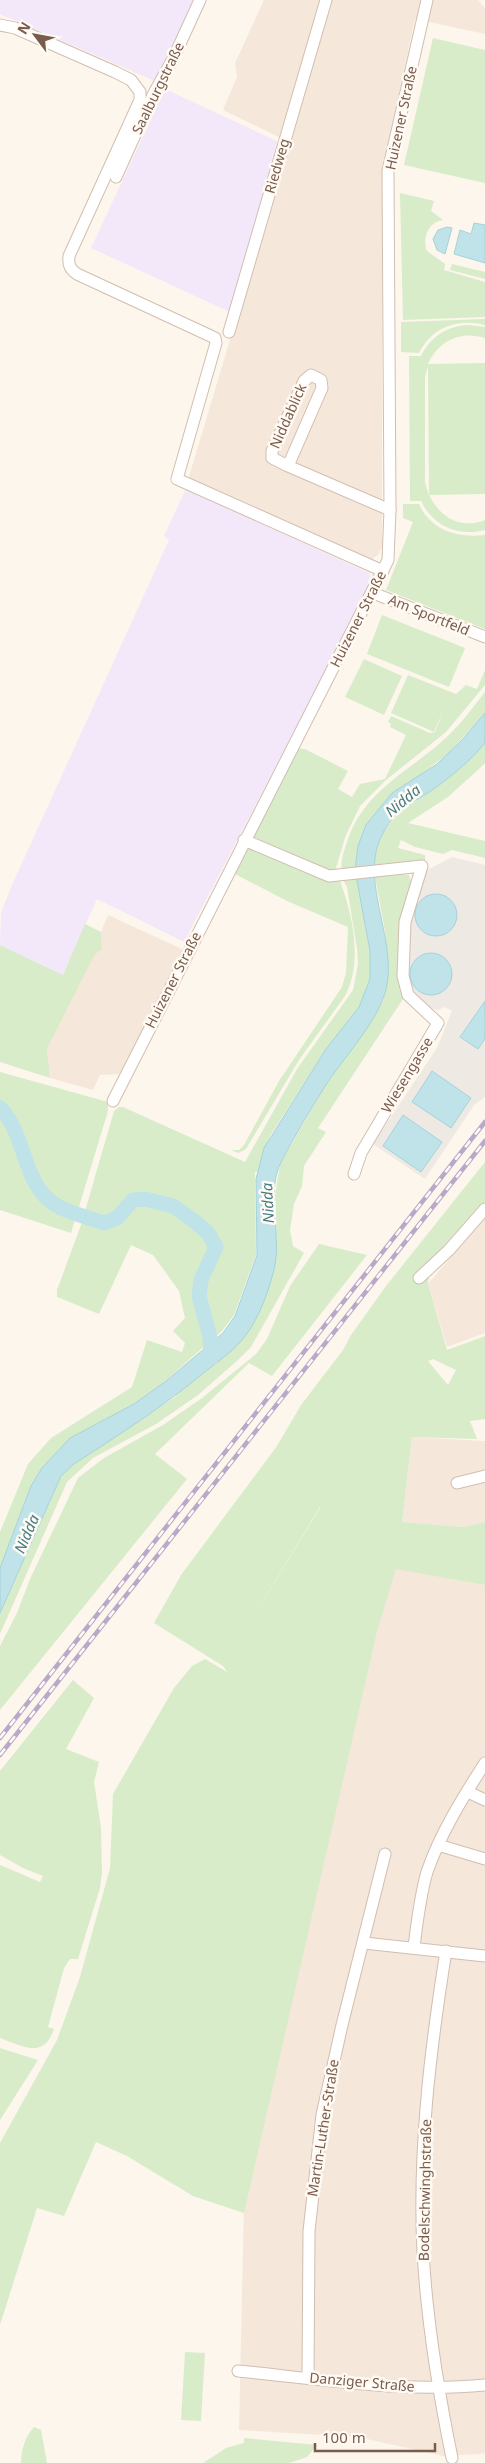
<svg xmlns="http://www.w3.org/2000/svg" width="485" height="2463" font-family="'Noto Sans',sans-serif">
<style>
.residential{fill:#f5e8da}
.industrial{fill:#efe9e4}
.education{fill:#f3e8fa}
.green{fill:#d8ecc9;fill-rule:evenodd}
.water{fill:#bfe3e8;stroke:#a5d3da}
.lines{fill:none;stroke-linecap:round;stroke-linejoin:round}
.river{stroke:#bfe3e8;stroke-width:15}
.minor-casing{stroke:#d1beb0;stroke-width:13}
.minor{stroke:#fff;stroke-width:11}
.rail-casing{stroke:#b9a8c9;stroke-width:4.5}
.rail{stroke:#fffaf3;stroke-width:2.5;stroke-dasharray:8;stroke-linecap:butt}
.labels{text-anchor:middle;stroke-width:5;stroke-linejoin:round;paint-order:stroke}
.street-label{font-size:14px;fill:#7a5c4d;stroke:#fffaf3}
.water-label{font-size:15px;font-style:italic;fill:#437c86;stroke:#fffaf3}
</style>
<rect width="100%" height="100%" fill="#fdf6ec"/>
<!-- residential -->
<g class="residential">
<polygon points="264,0 478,0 485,8 485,34 415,19 382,172 382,547 378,555 368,562 188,480 289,142 223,110 237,77 235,63"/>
<polygon points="108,915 184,950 121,1074 100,1075 93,1090 50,1078 47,1049 95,953 102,950 101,932"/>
<polygon points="485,1217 485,1333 447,1347 428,1284"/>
<polygon points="412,1437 485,1441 485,1522 465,1527 402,1522"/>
<polygon points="396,1568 485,1585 485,2453 480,2454 443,2456 358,2437 239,2430 244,2204 377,1632"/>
</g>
<!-- industrial -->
<polygon class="industrial" points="452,857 485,865 485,1097 474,1105 425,1179 373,1144 437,1048 452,1011 445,1007 438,1010 426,1007 409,988 405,959 409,927 422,873"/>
<!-- education -->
<g class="education">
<polygon points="0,0 195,0 171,58 155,81 0,14"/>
<polygon points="165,89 281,143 232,313 91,248"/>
<polygon points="186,489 369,573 373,580 184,942 97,899 63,975 0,945 1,913 12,885 169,540 164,536"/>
</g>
<!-- green -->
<g class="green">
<polygon points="433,38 485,50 485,183 404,165"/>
<path d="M400,193l34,8 -3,10 12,9c-15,2 -21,18 -16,31l18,13 -1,6 41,12v35l-82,3z"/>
<polygon points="452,264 485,272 485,279 450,270"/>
<path d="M485,319v6c-27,-7 -53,2 -66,28l-18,-1v-30z"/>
<path d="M469,325l16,2v11c-24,-8 -47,3 -57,26l57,-1v131l-56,1 -1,-129 -3,11v105c6,28 30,50 60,38v10c-27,7 -52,-4 -64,-29h-11l-1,-145h12c10,-20 26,-30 48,-31z"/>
<path d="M403,504h16c12,27 39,34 66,31v94l-99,-39 27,-68 -10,-4z"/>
<polygon points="382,615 465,648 449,687 367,654"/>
<polygon points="364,659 402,676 384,715 345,697"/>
<polygon points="485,670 485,685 446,732 386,780 360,806 346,835 334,874 254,839 253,833 296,748 305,749 348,771 338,789 352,797 360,784 385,779 406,735 390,727 391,724 388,722 391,716 430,733 435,732 444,709 434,732 391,713 408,675 456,694 466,685 477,689"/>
<path d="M485,692v21l-36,40 -33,25 -58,68 -3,24 -13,3c-2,-13 2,-22 6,-34 16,-46 57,-66 91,-95 18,-15 32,-34 46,-52z"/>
<path d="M485,743v20l-4,4 -33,30 -40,26 77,18v17l-33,-8 -9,4 -28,-7 -14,-7 -3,8 27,7v6l-51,7c-2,-42 33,-60 62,-81 18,-13 35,-27 49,-44z"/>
<path d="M248,848l72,29 20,4c13,35 23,81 5,115l-46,64 -53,89 -8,4 -7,-3h8l5,-5 35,-64 63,-94 4,-14 2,-46 -61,-26 -52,-27z"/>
<polygon points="402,874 409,875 411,881 400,985 403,999 318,1128 326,1132 304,1166 302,1186 294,1204 290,1230 293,1246 304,1253 251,1347 238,1360 198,1395 156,1424 93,1458 67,1482 0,1634 0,1613 61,1476 74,1464 175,1397 268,1288 277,1248 275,1196 280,1164 324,1088 383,1001 388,972 385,931 375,877"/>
<polygon points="357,879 370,951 370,979 366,992 359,1007 326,1049 270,1136 257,1172 255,1172 256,1255 234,1315 222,1331 165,1381 134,1404 70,1438 31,1486 0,1568 0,1532 28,1464 51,1438 132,1387 147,1340 182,1352 185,1343 173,1331 185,1318 179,1291 153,1255 131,1245 99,1314 57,1297 57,1290 81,1225 114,1111 119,1107 123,1107 245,1162 297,1069 353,990 358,964 357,949 347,887 343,880"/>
<polygon points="85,924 101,932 102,950 95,954 47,1049 50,1078 0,1062 0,945 63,975"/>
<polygon points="0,1072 108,1102 108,1111 71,1233 0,1210"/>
<path d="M485,1162v40l-54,62 -3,20 19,66 38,-14v83l-15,2 7,18 -65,-2 -10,85 63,5 20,-5v63l-89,-16 -19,63 -133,581 -51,-17 -66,-40 -31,-14 -32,74 -27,-8 -37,117v-182l57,-103 23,-63 30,-109 3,-74 61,-106 18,-22 13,-7 22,13 -4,-6 -69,-43 27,-48 96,-129 24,-41 42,-55 8,-15 35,-49zM433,1359l23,11 -8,15 -20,-24zM320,1507v1l-76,124z"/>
<polygon points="319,1244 367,1255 272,1376 249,1363 155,1454 187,1479 0,1710 0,1646 17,1613 30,1579 78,1478 104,1458 163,1425 202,1398 256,1354 267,1339 290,1286"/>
<path d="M73,1680l21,18 -28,51 33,13 -5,20 7,46 1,45 -2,15 -22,71h-8l-6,9 -16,59 6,2c-11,31 -31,17 -54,9v-173l40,17 3,-6 -20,-8 -23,-13v-84z"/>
<polygon points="0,2048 38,2060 0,2120"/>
<polygon points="185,2352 205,2353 201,2421 181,2420"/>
<path d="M34,2427l7,3 6,33h-26c0,-13 4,-26 13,-36z"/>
<polygon points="244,2438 317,2445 307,2457 289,2463 203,2463 226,2448 244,2443"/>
</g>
<!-- water -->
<g class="water">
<polygon points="474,223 485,225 485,263 454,254 460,230 471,234"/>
<polygon points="447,227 452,228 445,254 437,250 433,239 438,230"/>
<path d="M485,713v30c-14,17 -32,32 -50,45 -18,13 -40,22 -51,43 -27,45 12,104 3,154 -7,36 -44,72 -63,103 -15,24 -30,49 -43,74 -15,31 0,70 -6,103 -5,23 -15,51 -29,70 -10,14 -26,25 -40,36 -42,35 -87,64 -132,93l-13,12 -61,137v-45l31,-82 11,-18 28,-30 64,-34 32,-23 57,-48 12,-17 22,-61 -1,-76 8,-31 62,-99 33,-42 11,-28v-28l-15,-81 3,-24 8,-21 26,-32 45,-29 25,-24z"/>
<circle cx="436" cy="915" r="21"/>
<circle cx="431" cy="974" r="21"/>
<polygon points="485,1001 485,1039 478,1049 460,1037"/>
<polygon points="432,1071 471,1098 451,1128 412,1102"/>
<polygon points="403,1115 442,1142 421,1172 383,1146"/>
</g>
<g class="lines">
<!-- river -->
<path class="river" d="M0,1108c26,25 22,75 54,96 14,9 34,13 50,19l13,-5 16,-18 12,-1 28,7 20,14 15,13 8,14 -15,33 -2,16 11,41 1,21"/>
<defs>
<g id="minor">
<path d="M0,25l15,3 100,44 16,8 9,12v8l-71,156c-1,9 1,13 8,18l138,64 1,5 -39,136 206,92"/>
<polyline points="116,177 153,95 173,59 200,0"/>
<polyline points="229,332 326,0"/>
<polyline points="288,466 322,388 321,380 311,375 304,381 272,451 272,458 288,466 390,510"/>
<polyline points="373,593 485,637"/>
<polyline points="244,840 329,876 422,866 405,922 403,976 408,995 438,1023 361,1153 354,1174"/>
<polyline points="113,1101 388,560 390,510 388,171 427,0"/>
<polyline points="419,1278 449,1250 485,1209"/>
<polyline points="457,1483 485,1476"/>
<polyline points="468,1792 485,1800"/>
<polyline points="438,1845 485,1859"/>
<polyline points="364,1943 485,1956"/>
<path d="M414,1947c3,-25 6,-51 13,-75 13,-38 36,-75 58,-109"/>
<path d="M446,1951c-16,100 -28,200 -23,301 4,70 15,138 29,206"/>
<path d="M238,2371c82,8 165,22 247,14"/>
<polyline points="308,2377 309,2231 322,2115 342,2025 385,1854"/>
</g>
</defs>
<!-- minor casing -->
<use href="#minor" class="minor-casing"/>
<!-- minor -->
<use href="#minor" class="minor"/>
<defs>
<g id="rail">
<polyline points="0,1738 485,1122"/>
<polyline points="0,1755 485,1141"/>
</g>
</defs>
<!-- rail casing -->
<use href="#rail" class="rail-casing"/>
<!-- rail -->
<use href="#rail" class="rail"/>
</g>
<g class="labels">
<!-- street labels -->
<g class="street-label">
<text transform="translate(158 88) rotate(-64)" y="5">Saalburgstraße</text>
<text transform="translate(401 118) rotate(-78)" y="5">Huizener Straße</text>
<text transform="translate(277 166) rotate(-74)" y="5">Riedweg</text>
<text transform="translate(288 416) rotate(-66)" y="5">Niddablick</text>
<text transform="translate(429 615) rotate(22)" y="5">Am Sportfeld</text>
<text transform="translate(358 619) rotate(-63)" y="5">Huizener Straße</text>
<text transform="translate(173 980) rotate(-63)" y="5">Huizener Straße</text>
<text transform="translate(407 1075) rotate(-59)" y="5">Wiesengasse</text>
<text transform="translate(323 2128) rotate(-81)" y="5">Martin-Luther-Straße</text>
<text transform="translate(425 2190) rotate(-89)" y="5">Bodelschwinghstraße</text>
<text transform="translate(362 2382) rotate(5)" y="5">Danziger Straße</text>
</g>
<!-- water labels -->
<g class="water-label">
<text transform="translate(403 801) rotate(-40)" y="5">Nidda</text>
<text transform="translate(268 1203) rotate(-93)" y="5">Nidda</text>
<text transform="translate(27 1534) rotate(-67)" y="5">Nidda</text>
</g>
</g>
<!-- north arrow -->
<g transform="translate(35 35) rotate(302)" stroke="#fffaf3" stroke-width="4" paint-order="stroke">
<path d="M0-4L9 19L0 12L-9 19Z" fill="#7a5c4d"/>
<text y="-8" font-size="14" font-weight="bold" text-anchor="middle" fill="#7a5c4d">N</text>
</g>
<!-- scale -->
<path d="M315 2443v8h120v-8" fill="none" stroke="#7a5c4d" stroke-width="2.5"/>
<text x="322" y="2443" font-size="15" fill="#7a5c4d" stroke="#fffaf3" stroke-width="4" paint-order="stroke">100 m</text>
</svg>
